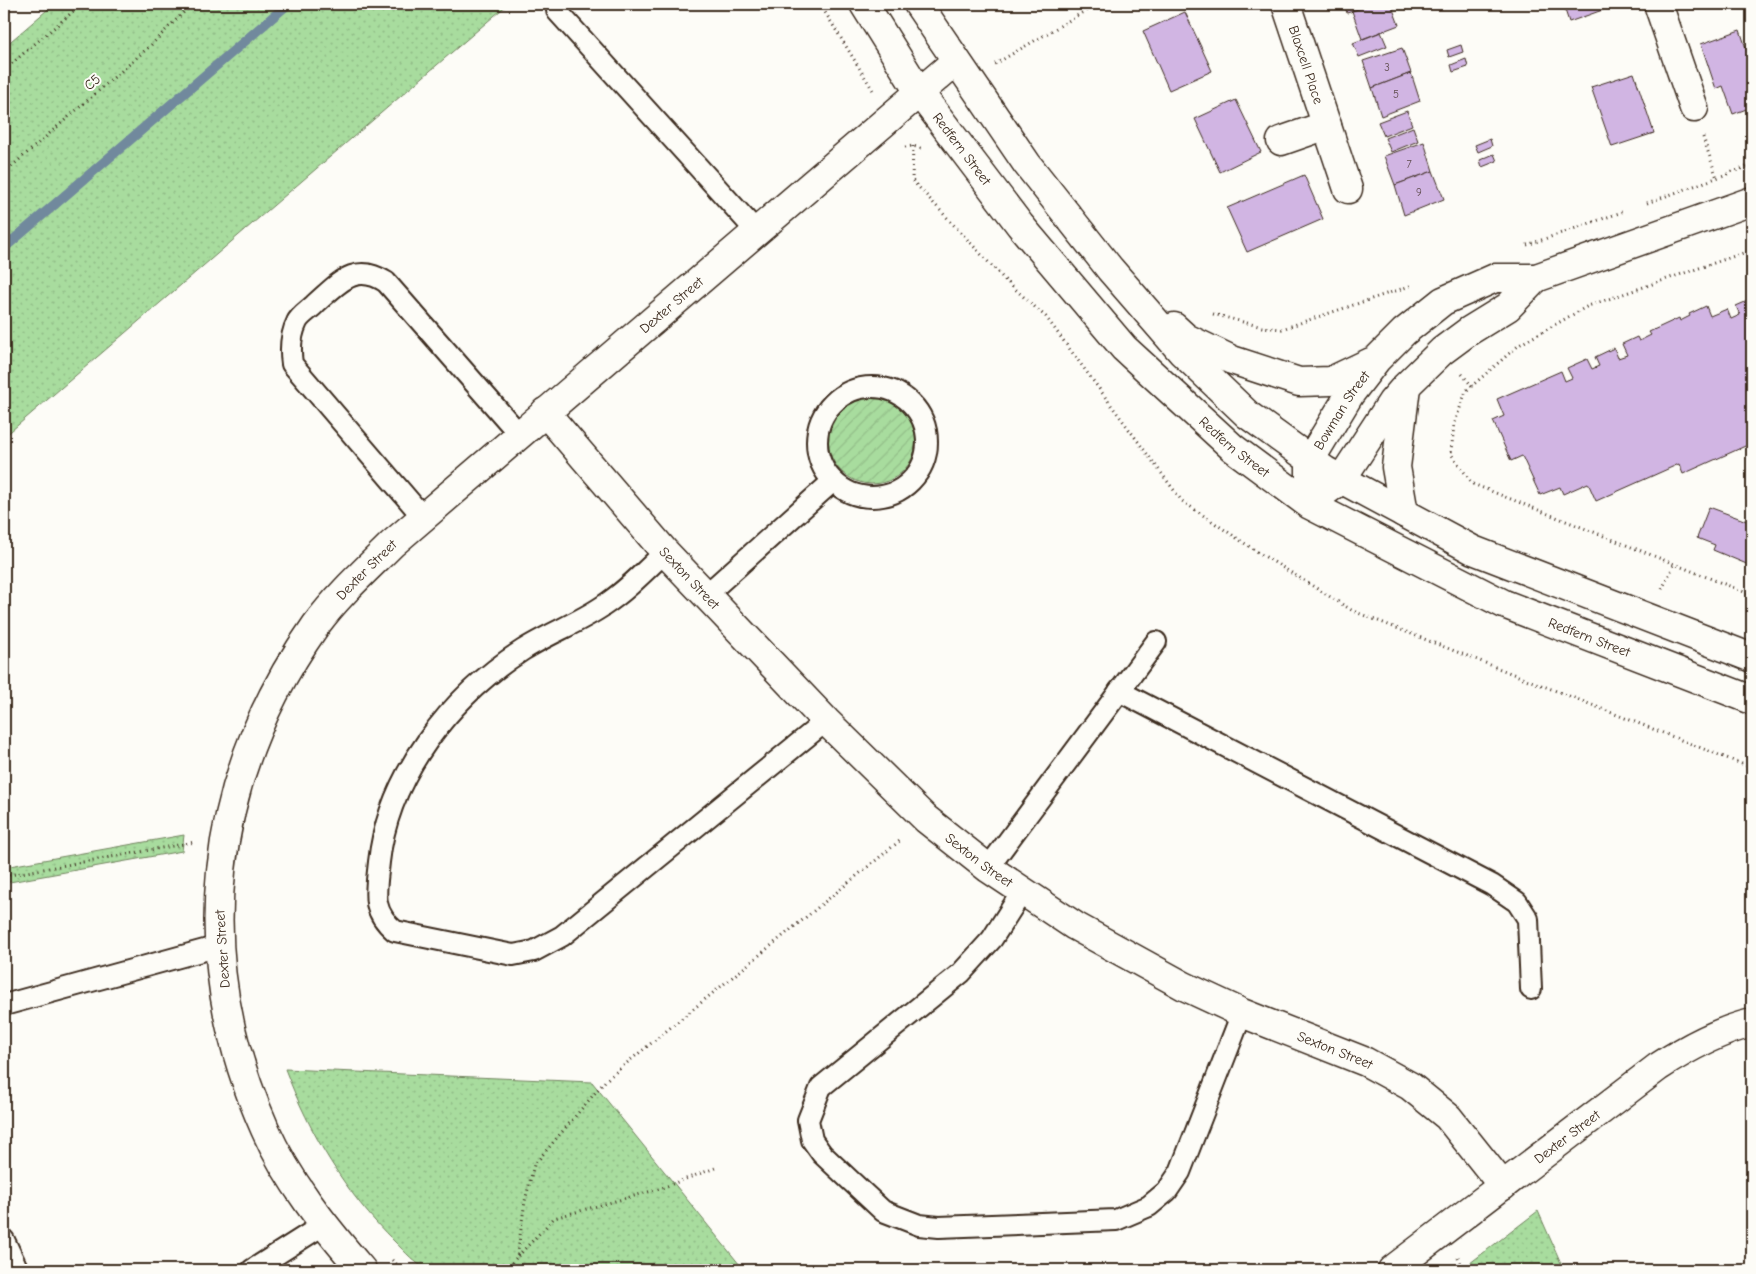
<svg xmlns="http://www.w3.org/2000/svg" width="1756" height="1274" font-family="'Comic Neue',sans-serif">
<style>
.park{fill:url(#park-dots);stroke:#72835e}
.garden{fill:url(#garden-furrows);stroke:#72835e}
.lines{fill:none;stroke-linecap:round;stroke-linejoin:round}
.stream{stroke:#71899d;stroke-width:10}
.building{fill:#d1b5e3;stroke:#3b2a1e}
.lane-casing{stroke:#3b2a1e;stroke-width:24}
.street-casing{stroke:#3b2a1e;stroke-width:31}
.secondary-casing{stroke:#3b2a1e;stroke-width:31}
.path{stroke:#3b2a1e;stroke-width:3;stroke-dasharray:1 4;stroke-linecap:butt}
.lane{stroke:#fdfcf7;stroke-width:20}
.street{stroke:#fdfcf7;stroke-width:28}
.secondary{stroke:#fdfcf7;stroke-width:28}
.labels{text-anchor:middle;stroke-width:4;stroke-linejoin:round;paint-order:stroke}
.number-label{font-size:11px;fill:#604d4f}
.street-label{font-size:14px;fill:#3b2a1e;stroke:#fdfcf7}
</style>
<defs>
<pattern id="park-dots" width="8" height="8" patternUnits="userSpaceOnUse" patternTransform="scale(1.25)"><rect width="8" height="8" fill="#a8dc9e"/><path d="M2 2h.1M6 6h.1" fill="none" stroke="#92bd88" stroke-width="1.8" stroke-linecap="round"/></pattern>
<pattern id="garden-furrows" width="10" height="10" patternUnits="userSpaceOnUse" patternTransform="scale(1.25)"><rect width="10" height="10" fill="#a8dc9e"/><path d="M-1 1l2-2M0 10L10 0M9 11l2-2" fill="none" stroke="#92bd88"/></pattern>
</defs>
<rect width="100%" height="100%" fill="#fdfcf7"/>
<filter id="ink" filterUnits="userSpaceOnUse"><feTurbulence type="fractalNoise" baseFrequency=".02" numOctaves="2"/><feDisplacementMap in="SourceGraphic" scale="10" xChannelSelector="R" yChannelSelector="G"/><feConvolveMatrix kernelMatrix="1 2 1 2 8 2 1 2 1" color-interpolation-filters="sRGB"/></filter>
<g filter="url(#ink)">
<!-- park -->
<g class="park">
<polygon points="54,4 508,4 4,437 4,47"/>
<polygon points="184,835 182,851 4,883 4,867"/>
<path d="M285,1069l307,13 152,188h-317c-12,-7 -22,-18 -32,-28 -50,-49 -85,-108 -110,-173z"/>
<polygon points="1538,1211 1564,1270 1461,1270"/>
</g>
<!-- garden -->
<circle class="garden" cx="872" cy="440" r="44"/>
<g class="lines">
<!-- stream -->
<polyline class="stream" points="4,248 288,4"/>
</g>
<!-- building -->
<g class="building">
<polygon points="1344,4 1367,4 1368,6 1347,13"/>
<polygon points="1374,4 1391,4 1399,25 1362,39 1352,11"/>
<polygon points="1563,4 1607,4 1608,8 1569,22"/>
<polygon points="1185,12 1212,71 1169,90 1143,31"/>
<polygon points="1740,30 1752,66 1752,107 1733,114 1723,86 1716,89 1701,44"/>
<polygon points="1381,32 1387,46 1359,57 1353,43"/>
<polygon points="1461,45 1463,52 1449,57 1447,50"/>
<polygon points="1402,48 1411,73 1372,88 1363,61"/>
<polygon points="1466,59 1468,67 1453,72 1451,65"/>
<polygon points="1411,73 1420,101 1381,116 1372,88"/>
<polygon points="1634,73 1654,133 1612,147 1591,87"/>
<polygon points="1236,100 1261,152 1220,172 1195,119"/>
<polygon points="1407,111 1412,125 1384,136 1378,122"/>
<polygon points="1413,127 1418,141 1391,152 1385,138"/>
<polygon points="1490,139 1492,146 1478,152 1475,145"/>
<polygon points="1424,142 1433,171 1395,185 1384,156"/>
<polygon points="1494,154 1497,161 1482,167 1480,160"/>
<polygon points="1433,171 1444,199 1404,215 1395,185"/>
<polygon points="1304,175 1323,219 1247,252 1227,208"/>
<polygon points="1752,299 1752,443 1683,474 1679,464 1596,501 1588,483 1563,494 1560,487 1540,495 1522,456 1511,461 1493,421 1504,416 1497,399 1561,371 1565,381 1572,378 1567,368 1587,359 1592,369 1599,366 1595,357 1614,348 1618,358 1627,355 1622,344 1637,337 1639,341 1651,335 1649,332 1679,318 1680,321 1690,316 1689,314 1706,306 1710,316 1727,309 1731,319 1740,315 1736,306"/>
<polygon points="1709,507 1752,523 1752,570 1748,568 1749,565 1713,550 1715,545 1697,538"/>
</g>
<g class="lines">
<defs>
<g id="lane">
<polyline points="557,11 756,231"/>
<circle cx="872" cy="442" r="55"/>
<path d="M423,517l-131,-153c-2,-14 -2,-28 5,-42 3,-7 14,-13 19,-19 23,-20 39,-41 70,-21l133,152"/>
<path d="M665,552c-20,19 -39,39 -62,54 -25,17 -55,28 -80,44 -72,46 -135,126 -144,212 -3,30 -9,48 16,69l118,24 21,-4 28,-15 264,-215"/>
<polyline points="707,594 833,481"/>
<polyline points="1119,691 1492,885 1517,902 1528,919 1531,989"/>
<polyline points="988,868 1156,642"/>
<polyline points="1022,892 992,939 961,973 821,1087 808,1120 812,1140 822,1154 883,1211 919,1225 939,1227 1116,1220 1149,1206 1167,1191 1180,1172 1242,1013"/>
<polyline points="4,1005 219,946"/>
<polyline points="4,1240 18,1270"/>
<polyline points="252,1270 323,1225"/>
</g>
<g id="street">
<path id="s1" d="M1286,4l62,185"/>
<polyline points="1658,4 1694,108"/>
<polyline points="1281,141 1327,125"/>
<path id="s2" d="M545,412l120,140 161,169 100,98 62,49 87,58 109,60 58,27 124,49 44,24 38,31 55,69"/>
<path id="s3" d="M362,1270c-37,-43 -74,-89 -97,-141 -77,-172 -57,-351 51,-504 22,-30 50,-55 76,-81l564,-483"/>
<path id="s4" d="M1392,1270l266,-203c29,-19 60,-36 94,-44"/>
</g>
<g id="secondary">
<path id="s5" d="M864,4l55,88 101,133 104,123 109,100 77,57 194,99 248,96"/>
<polyline points="918,4 1027,164 1110,269 1182,352 1248,415 1326,471 1473,550 1752,658"/>
<polyline points="1174,327 1186,338 1232,360 1299,382 1331,381 1371,362"/>
<path id="s6" d="M1310,477v-17l40,-66 27,-35 27,-27 39,-31 52,-23h41l216,-77"/>
<polyline points="1326,491 1341,480 1392,402 1406,386 1442,351 1469,331 1508,307 1536,278"/>
<polyline points="1404,513 1396,467 1406,387"/>
</g>
</defs>
<!-- lane casing -->
<use href="#lane" class="lane-casing"/>
<!-- street casing -->
<use href="#street" class="street-casing"/>
<!-- secondary casing -->
<use href="#secondary" class="secondary-casing"/>
<!-- path -->
<g class="path">
<polyline points="820,4 874,92"/>
<polyline points="995,64 1097,4"/>
<polyline points="4,70 82,4"/>
<polyline points="1703,137 1717,178"/>
<polyline points="913,146 912,180 1005,280 1046,317 1182,501 1256,551 1353,611 1752,768"/>
<polyline points="905,147 913,146 923,149"/>
<polyline points="4,173 149,47 192,4"/>
<polyline points="1647,203 1752,165"/>
<polyline points="1527,245 1622,212"/>
<polyline points="1752,250 1588,306 1519,345 1466,391 1454,425 1451,454 1473,484 1752,595"/>
<polyline points="1213,314 1262,327 1282,329 1410,286"/>
<polyline points="1462,374 1472,386"/>
<polyline points="1662,589 1674,565"/>
<polyline points="4,876 195,842"/>
<polyline points="518,1256 554,1218 659,1189 715,1168"/>
<polyline points="1458,1257 1464,1270"/>
<polyline points="392,1260 403,1270"/>
<polyline points="505,1270 517,1257 525,1201 534,1165 606,1080 902,839"/>
</g>
<!-- lane -->
<use href="#lane" class="lane"/>
<!-- street -->
<use href="#street" class="street"/>
<!-- secondary -->
<use href="#secondary" class="secondary"/>
</g>
</g>
<g class="labels">
<!-- number labels -->
<g class="number-label">
<text x="1387" y="71">3</text>
<text x="1396" y="98">5</text>
<text x="1409" y="168">7</text>
<text x="1419" y="196">9</text>
</g>
<!-- street labels -->
<g class="street-label">
<text dy="5" stroke="none"><textPath href="#s1" startOffset="64">Blaxcell Place</textPath></text>
<text transform="translate(92 82) rotate(-41)" y="5">C5</text>
<text dy="5" stroke="none"><textPath href="#s5" startOffset="175">Redfern Street</textPath></text>
<text dy="5" stroke="none"><textPath href="#s3" startOffset="1182">Dexter Street</textPath></text>
<text dy="5" stroke="none"><textPath href="#s6" startOffset="76">Bowman Street</textPath></text>
<text dy="5" stroke="none"><textPath href="#s5" startOffset="580">Redfern Street</textPath></text>
<text dy="5" stroke="none"><textPath href="#s3" startOffset="778">Dexter Street</textPath></text>
<text dy="5" stroke="none"><textPath href="#s2" startOffset="220">Sexton Street</textPath></text>
<text dy="5" stroke="none"><textPath href="#s5" startOffset="985">Redfern Street</textPath></text>
<text dy="5" stroke="none"><textPath href="#s2" startOffset="625">Sexton Street</textPath></text>
<text transform="translate(222 949) rotate(-94)" y="5">Dexter Street</text>
<text dy="5" stroke="none"><textPath href="#s2" startOffset="1030">Sexton Street</textPath></text>
<text dy="5" stroke="none"><textPath href="#s4" startOffset="220">Dexter Street</textPath></text>
</g>
</g>
<!-- margin -->
<rect width="1756" height="1274" fill="none" stroke="#fdfcf7" stroke-width="20"/>
<rect x="10" y="10" width="1736" height="1254" fill="none" stroke="#3b2a1e" stroke-width="2" filter="url(#ink)"/>
</svg>
